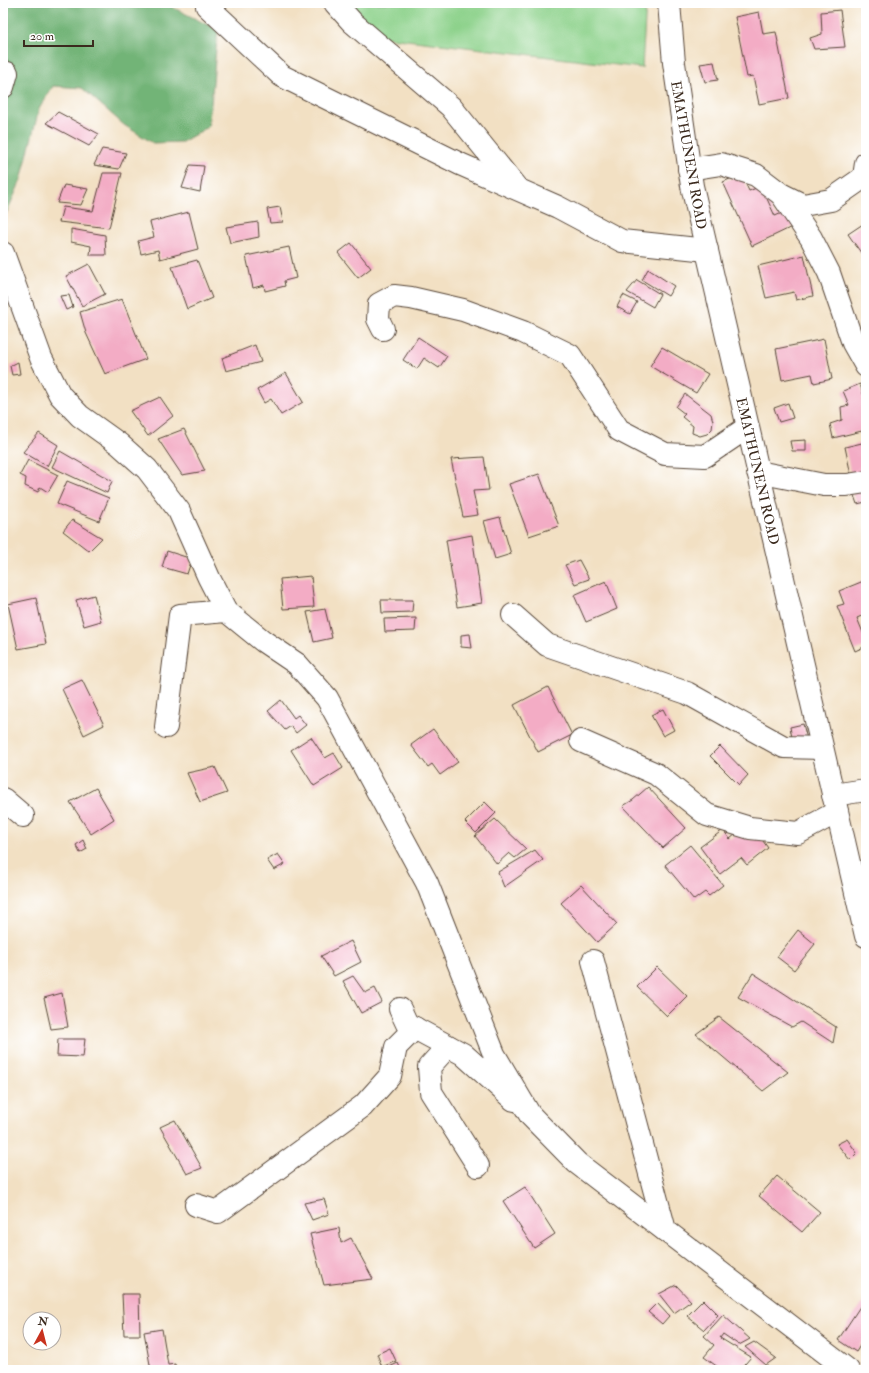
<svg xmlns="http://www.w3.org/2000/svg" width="869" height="1373" font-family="'IM FELL Double Pica',serif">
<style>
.green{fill:#8dd28b;stroke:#647e54}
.forest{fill:#72b477;stroke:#566f4a}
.building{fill:#f3acc5}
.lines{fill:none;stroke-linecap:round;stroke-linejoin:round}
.minor-casing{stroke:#564537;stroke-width:24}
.minor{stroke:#fff;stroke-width:22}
.labels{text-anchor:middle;stroke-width:3;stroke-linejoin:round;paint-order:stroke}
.street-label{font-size:14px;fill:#3b2a1e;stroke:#fff}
</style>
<rect width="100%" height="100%" fill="#fff"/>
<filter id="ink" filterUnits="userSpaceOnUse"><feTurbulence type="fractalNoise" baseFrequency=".025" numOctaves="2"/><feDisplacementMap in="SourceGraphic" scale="8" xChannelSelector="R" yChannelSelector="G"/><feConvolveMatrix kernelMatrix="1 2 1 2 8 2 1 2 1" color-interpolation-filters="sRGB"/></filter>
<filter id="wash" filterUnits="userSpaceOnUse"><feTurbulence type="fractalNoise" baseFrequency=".012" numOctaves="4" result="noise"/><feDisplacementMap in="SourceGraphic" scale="16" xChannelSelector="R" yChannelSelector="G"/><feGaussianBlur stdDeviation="0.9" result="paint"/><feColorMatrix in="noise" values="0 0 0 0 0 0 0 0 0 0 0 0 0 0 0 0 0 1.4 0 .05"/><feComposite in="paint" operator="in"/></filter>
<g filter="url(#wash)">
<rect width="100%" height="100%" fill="#f2e0c3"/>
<!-- green -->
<polygon class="green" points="332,3 646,3 642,68 356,34"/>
<!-- forest -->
<path class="forest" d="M3,3h161l54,27c-4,32 -5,65 -10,97l-26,15 -29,1 -29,-18 -42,-37 -29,-2 -14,23 -18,71 -15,34h-3z"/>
<g id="blocks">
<!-- building -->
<g class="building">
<polygon points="840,10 845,47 814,49 810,38 822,34 821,12"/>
<polygon points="759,12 763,34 776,32 789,98 759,104 753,76 747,77 735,17"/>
<polygon points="714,62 718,80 705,82 700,64"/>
<polygon points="58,112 99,134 89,146 46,123"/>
<polygon points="102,149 126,153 119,169 94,165"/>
<polygon points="190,165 204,166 200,192 182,188"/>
<polygon points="103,173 122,173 109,228 59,222 63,207 93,211"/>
<polygon points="741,174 749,191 761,186 775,216 787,211 794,226 752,246 723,182"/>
<polygon points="64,185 88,189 81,205 57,203"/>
<polygon points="280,207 283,222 270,223 267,209"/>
<polygon points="189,212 198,249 160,259 158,250 141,254 138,241 154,237 150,222"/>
<polygon points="258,222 259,237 230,243 226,227"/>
<polygon points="863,224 866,229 866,260 848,234"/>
<polygon points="71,229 105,235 106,255 90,255 91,246 71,242"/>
<polygon points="351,243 371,268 358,278 338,253"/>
<polygon points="289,247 296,278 284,281 285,286 265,291 264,285 253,288 246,256"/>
<polygon points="804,255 813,296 796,300 794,292 766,298 758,266"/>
<polygon points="197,260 212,298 187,309 172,267"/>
<polygon points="89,264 105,294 82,306 66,276"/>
<polygon points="648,269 674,286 668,296 642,280"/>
<polygon points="637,280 660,294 653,307 627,292"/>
<polygon points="69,295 73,307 66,310 60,296"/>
<polygon points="623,295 637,302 630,314 617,307"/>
<polygon points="122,299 146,359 105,374 86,333 80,312"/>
<polygon points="418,337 447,356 439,368 424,358 417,369 403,360"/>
<polygon points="824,339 832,379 814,383 812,374 782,380 776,349"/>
<polygon points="255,345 261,362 226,371 222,358"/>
<polygon points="662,347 708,374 696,393 650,366"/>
<polygon points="18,362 20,374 12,375 10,366"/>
<polygon points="286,373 303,402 281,415 271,399 264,403 257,390"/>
<polygon points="860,384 866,403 866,430 833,438 830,424 842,420 841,407 849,405 843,391"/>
<polygon points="685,394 711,414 713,421 712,429 707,434 700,436 692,433 693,426 682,417 685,414 676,407"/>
<polygon points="160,397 173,416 148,436 130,411"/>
<polygon points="788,403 793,418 779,422 774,408"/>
<polygon points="184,429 205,471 182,475 158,439"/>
<polygon points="39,433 58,445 47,466 23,452"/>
<polygon points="806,440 806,451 792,451 790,441"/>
<polygon points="866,442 866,471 851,475 845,447"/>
<polygon points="60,451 112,481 107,493 52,467"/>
<polygon points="484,457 489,490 473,491 478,515 463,517 451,459"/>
<polygon points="28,460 58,475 48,492 40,487 38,492 25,486 26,478 20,475"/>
<polygon points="539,474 559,526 529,536 509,484"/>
<polygon points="67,481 109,498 99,521 57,504"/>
<polygon points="866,490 866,502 857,504 853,493"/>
<polygon points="500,517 511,554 495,559 484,521"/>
<polygon points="72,520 102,538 89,551 63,531"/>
<polygon points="472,535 482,603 457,607 446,540"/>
<polygon points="167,551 192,559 187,574 162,567"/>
<polygon points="579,560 589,579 575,584 565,565"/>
<polygon points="311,576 314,607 283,609 280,579"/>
<polygon points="866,580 866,614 857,618 866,640 866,646 855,651 837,606 844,604 839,591"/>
<polygon points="606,581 617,609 586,622 574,595"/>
<polygon points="94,595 101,621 84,626 76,600"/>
<polygon points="36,598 46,644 18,649 8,604"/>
<polygon points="381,600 413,600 412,612 382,613"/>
<polygon points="325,609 332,638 314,642 307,612"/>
<polygon points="416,618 415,631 385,632 384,619"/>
<polygon points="470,634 472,648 461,647 461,635"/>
<polygon points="82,680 104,725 84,735 62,689"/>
<polygon points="548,687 572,735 538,752 514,705"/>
<polygon points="281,700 294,718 298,715 306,725 296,733 291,726 285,730 268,711"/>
<polygon points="663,709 674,730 663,736 651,715"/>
<polygon points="803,724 807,739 792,738 790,727"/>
<polygon points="433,729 458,762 440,775 432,764 428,767 411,745"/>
<polygon points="311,737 325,758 334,753 343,768 314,786 291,750"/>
<polygon points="720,746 748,775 739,785 710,756"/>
<polygon points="215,767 227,793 200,802 187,773"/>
<polygon points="648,787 686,828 663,848 623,806 633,800"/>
<polygon points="96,788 114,819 91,834 70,802"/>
<polygon points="485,802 496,813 476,833 465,822"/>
<polygon points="495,819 526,849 515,858 509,853 497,864 475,836"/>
<polygon points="742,829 751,840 758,834 768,848 747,865 741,858 720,874 700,847 723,830 730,839"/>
<polygon points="83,840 87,849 80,853 76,845"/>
<polygon points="690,845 723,885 709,896 705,892 694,900 665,865"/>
<polygon points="535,850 543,860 504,887 498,872"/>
<polygon points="278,854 285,864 274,870 267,860"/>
<polygon points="581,885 617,924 597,942 561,903"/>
<polygon points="798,930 815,944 794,970 777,957"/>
<polygon points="351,941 361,962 334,976 321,956"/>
<polygon points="657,967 687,996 667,1016 637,987"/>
<polygon points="753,973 836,1027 833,1043 801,1022 792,1027 738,997"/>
<polygon points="353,976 365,993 375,988 382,1002 361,1013 343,981"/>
<polygon points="62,993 68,1027 51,1029 44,998"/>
<polygon points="719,1017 788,1072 763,1091 696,1034"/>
<polygon points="58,1039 85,1039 83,1057 57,1056"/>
<polygon points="175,1120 202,1168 187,1174 160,1127"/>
<polygon points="847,1139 857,1153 850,1160 837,1144"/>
<polygon points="777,1176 820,1212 802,1232 759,1196"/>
<polygon points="525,1187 555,1234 534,1248 503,1201"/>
<polygon points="324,1199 329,1214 312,1220 304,1203"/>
<polygon points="339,1228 341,1243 351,1238 373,1279 324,1285 310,1234"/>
<polygon points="676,1285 691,1301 674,1313 659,1294"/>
<polygon points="122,1294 139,1294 140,1335 124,1335"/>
<polygon points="703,1300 718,1315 704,1330 687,1316"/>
<polygon points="863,1302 866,1304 866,1336 856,1352 838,1340"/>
<polygon points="657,1303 669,1316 662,1324 648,1312"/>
<polygon points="723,1315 750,1339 739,1345 723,1334 720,1338 751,1357 740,1370 722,1370 704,1357 714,1345 704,1336"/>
<polygon points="162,1329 168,1365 175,1364 176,1370 151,1370 144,1332"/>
<polygon points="754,1342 776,1358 766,1365 745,1347"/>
<polygon points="390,1348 396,1361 382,1367 377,1354"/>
<polygon points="398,1363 401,1370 385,1370 385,1369"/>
</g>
</g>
</g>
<g filter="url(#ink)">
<use href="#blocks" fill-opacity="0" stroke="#564537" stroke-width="1"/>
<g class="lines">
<defs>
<g id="minor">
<polyline points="335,3 352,22 451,107 515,186"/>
<polyline points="669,3 674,63 692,186 866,936"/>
<polyline points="207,6 282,76 460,164 558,207 622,241 707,250"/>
<polyline points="3,72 7,73 3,87"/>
<polyline points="689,169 721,164 756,175 781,194 803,205 831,200 864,177 866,163"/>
<polyline points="782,195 811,238 829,273 853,343 866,366"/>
<polyline points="3,253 41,358 60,395 80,416 119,444 147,469 179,511 209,578 226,611 263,641 297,664 327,698 427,883 494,1054 530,1115 577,1163 848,1370"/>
<polyline points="383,329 378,319 379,304 394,296 411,298 463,310 523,332 570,355 619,430 665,454 705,456 748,427"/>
<polyline points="758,472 824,485 847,485 866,482"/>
<polyline points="513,615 547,645 687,693 784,747 822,748"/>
<polyline points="166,727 180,615 226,611"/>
<polyline points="581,741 656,774 707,815 750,828 798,833 837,812"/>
<polyline points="833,795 866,790"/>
<polyline points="3,799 23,816"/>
<polyline points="593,961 665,1230"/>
<polyline points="400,1009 407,1024 463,1054 514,1100"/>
<polyline points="448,1046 429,1067 431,1092 478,1166"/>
<polyline points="196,1205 218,1212 363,1106 390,1076 396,1047 415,1028"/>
</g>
</defs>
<!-- minor casing -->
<use href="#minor" class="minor-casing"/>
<!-- minor -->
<use href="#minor" class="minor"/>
</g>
</g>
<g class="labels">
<!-- street labels -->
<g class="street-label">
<text transform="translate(689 155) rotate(80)" y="5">EMATHUNENI ROAD</text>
<text transform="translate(758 471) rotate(77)" y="5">EMATHUNENI ROAD</text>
</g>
</g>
<!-- margin -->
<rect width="869" height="1373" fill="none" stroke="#fff" stroke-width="16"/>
<!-- north arrow -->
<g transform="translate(42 1331) rotate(7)"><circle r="19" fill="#ffffff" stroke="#b1aaa5"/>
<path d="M0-3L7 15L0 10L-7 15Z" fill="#c8321e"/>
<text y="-6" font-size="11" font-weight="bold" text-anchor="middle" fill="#3b2a1e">N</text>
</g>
<!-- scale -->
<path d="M24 40v6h69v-6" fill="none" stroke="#3b2a1e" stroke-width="2"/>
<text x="30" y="40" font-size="12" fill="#3b2a1e" stroke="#ffffff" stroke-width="3" paint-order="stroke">20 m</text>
</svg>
